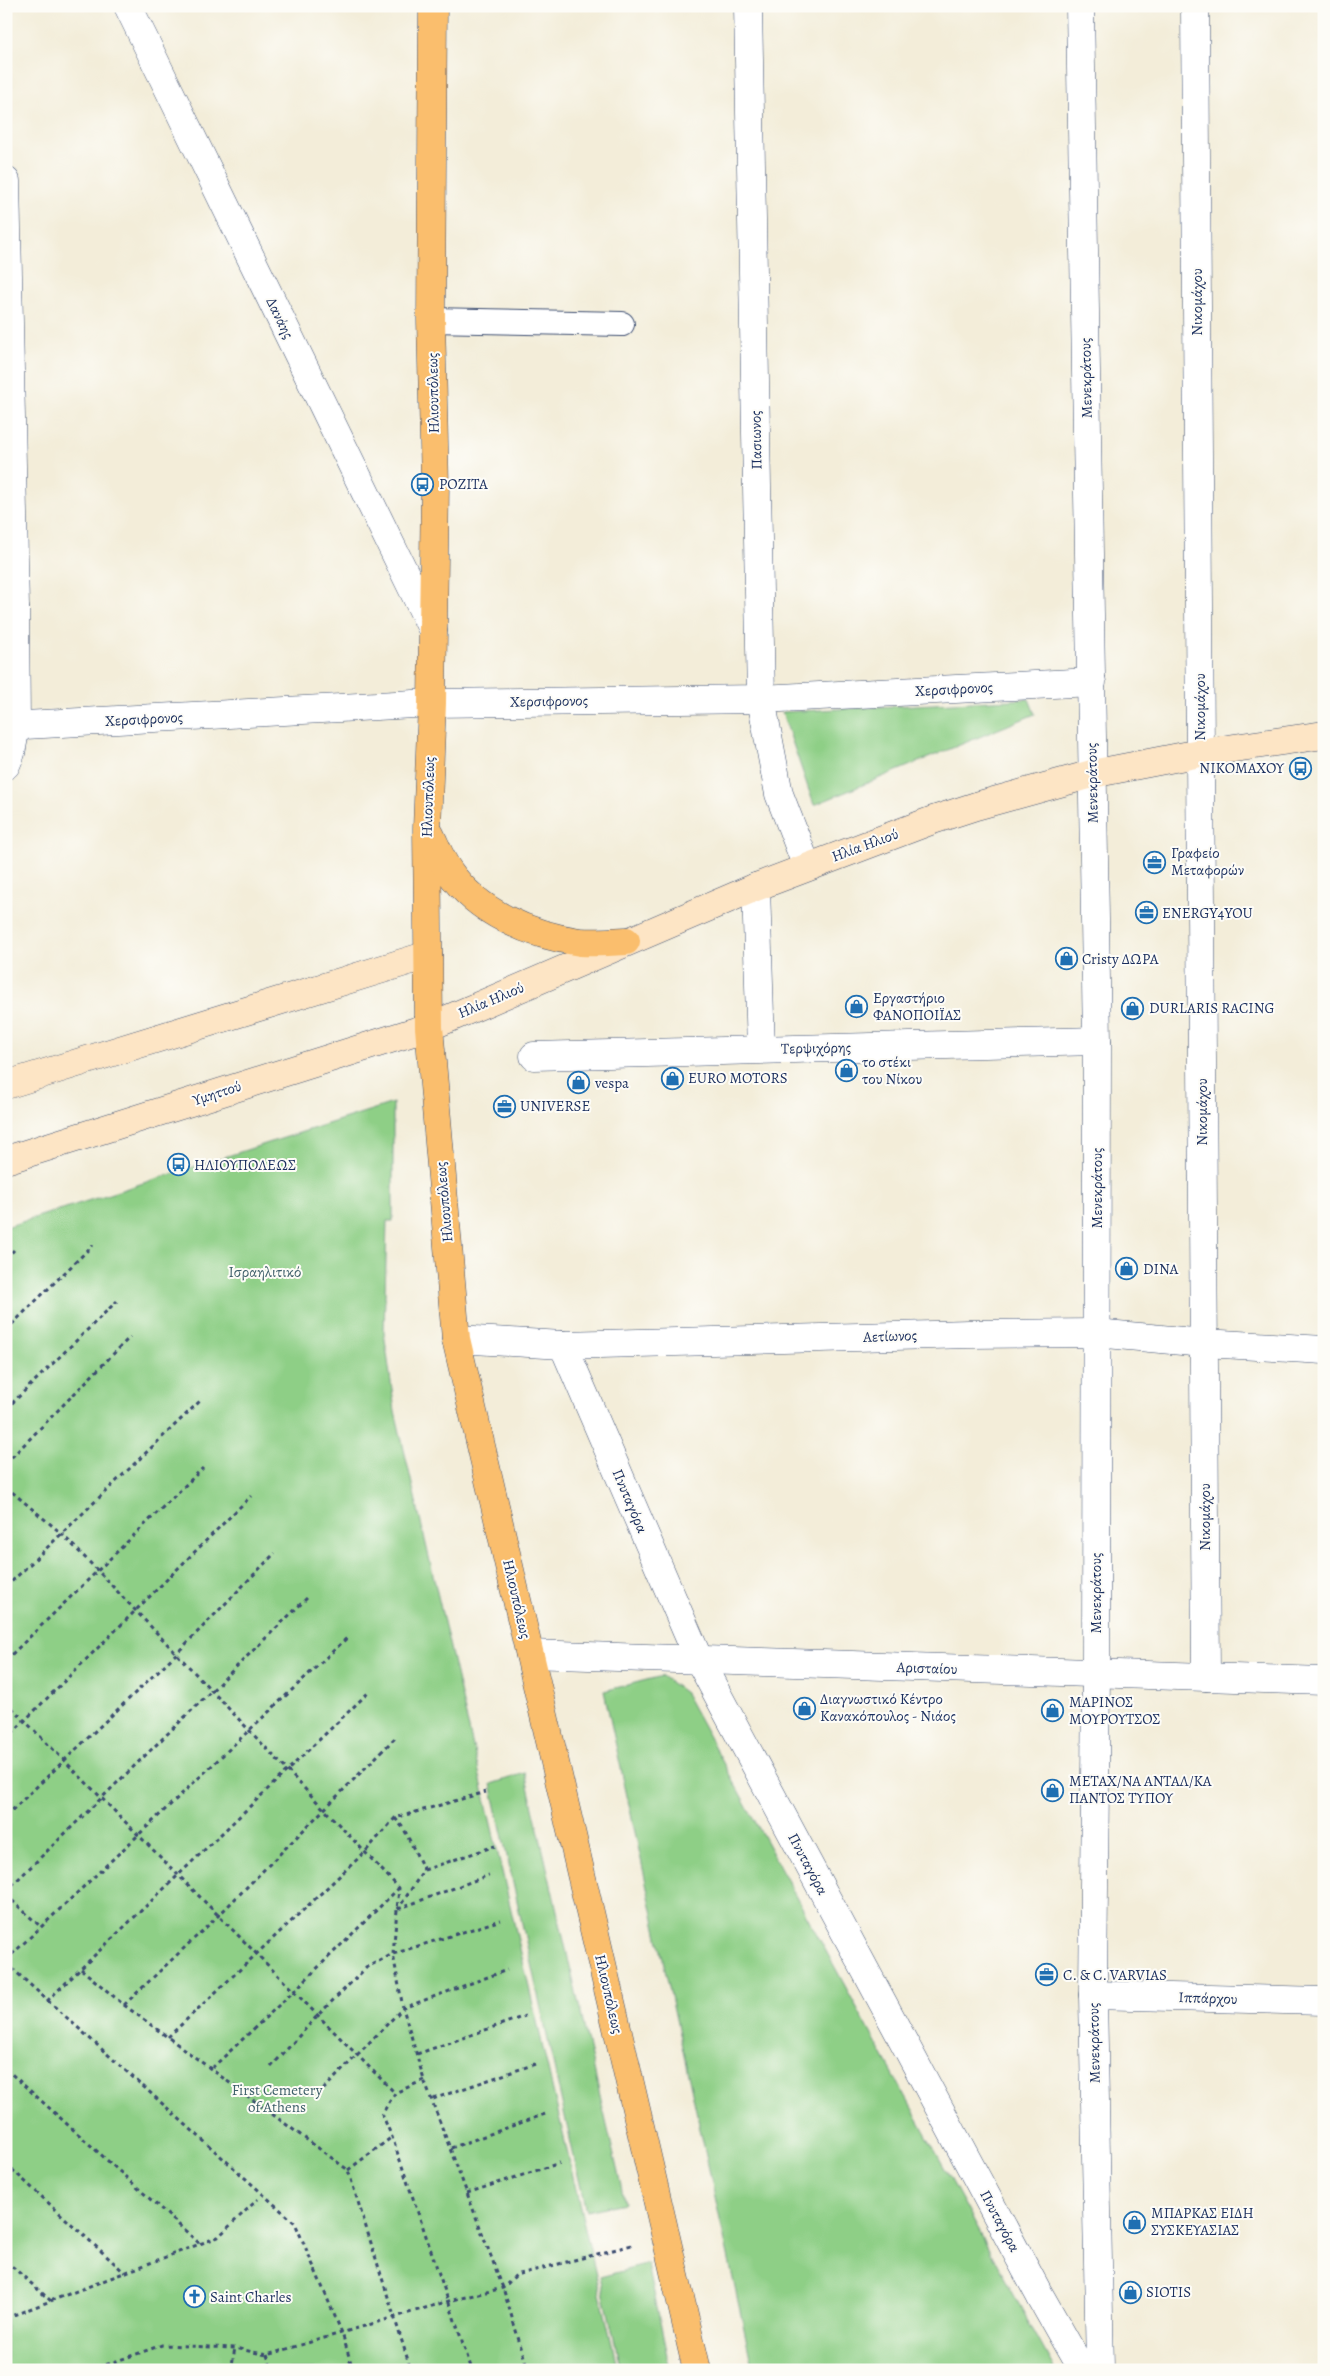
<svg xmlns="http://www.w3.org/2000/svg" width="1330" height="2376" font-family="Alegreya,serif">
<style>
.green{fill:#8ecf86;stroke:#547f72}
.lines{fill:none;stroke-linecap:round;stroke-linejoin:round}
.service-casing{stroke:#3b4c70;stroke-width:26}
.pedestrian-casing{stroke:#3b4c70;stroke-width:29}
.minor-casing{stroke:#3b4c70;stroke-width:29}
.secondary-casing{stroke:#3b4c70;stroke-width:29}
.primary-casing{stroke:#3b4c70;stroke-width:29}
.path{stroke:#3b4c70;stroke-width:3;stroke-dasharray:4 4;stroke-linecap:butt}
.service{stroke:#fff;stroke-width:24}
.pedestrian{stroke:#fff;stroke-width:28}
.minor{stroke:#fff;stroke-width:28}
.secondary{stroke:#fde5c5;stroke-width:28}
.primary{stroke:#fabe6d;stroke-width:28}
.labels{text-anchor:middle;stroke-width:4;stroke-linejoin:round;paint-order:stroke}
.street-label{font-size:15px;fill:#1b2f5e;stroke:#fdfcf7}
.poi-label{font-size:15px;fill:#1b2f5e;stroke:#fdfcf7;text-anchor:start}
.park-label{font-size:15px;fill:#3e5f6a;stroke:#fdfcf7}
</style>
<rect width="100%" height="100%" fill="#fdfcf7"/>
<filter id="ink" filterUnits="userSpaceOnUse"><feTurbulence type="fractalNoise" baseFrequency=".02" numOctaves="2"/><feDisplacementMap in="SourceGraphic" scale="10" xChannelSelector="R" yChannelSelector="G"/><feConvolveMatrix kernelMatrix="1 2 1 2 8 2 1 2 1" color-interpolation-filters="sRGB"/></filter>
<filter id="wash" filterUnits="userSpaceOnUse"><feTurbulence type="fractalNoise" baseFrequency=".0096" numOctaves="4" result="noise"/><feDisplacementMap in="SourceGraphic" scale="20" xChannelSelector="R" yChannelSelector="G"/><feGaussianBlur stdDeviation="1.12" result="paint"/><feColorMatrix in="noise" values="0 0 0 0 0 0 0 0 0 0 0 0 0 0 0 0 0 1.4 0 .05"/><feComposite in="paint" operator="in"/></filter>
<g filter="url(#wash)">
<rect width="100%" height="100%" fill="#f3edd9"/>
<!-- green -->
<g class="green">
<polygon points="1029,699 1035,714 814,805 782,712"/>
<polygon points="393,1103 393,1221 387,1221 384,1332 395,1411 618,2370 6,2370 6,1227"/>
<polygon points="662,1676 685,1693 1055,2370 753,2370 604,1691"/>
<polygon points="525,1773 625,2203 586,2211 491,1784"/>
<polygon points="648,2264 670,2370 621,2370 600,2277"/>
</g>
</g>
<g filter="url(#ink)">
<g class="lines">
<defs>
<polyline id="service" points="431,320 622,324"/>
<g id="pedestrian">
<polyline points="1195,6 1200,753"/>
<polyline points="15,608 16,726"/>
<polyline points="563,1345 699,1660"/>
</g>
<g id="minor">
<polyline points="128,6 433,631"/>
<polyline points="748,6 761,699 779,794 807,867"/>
<polyline points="1080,6 1097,1041 1096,1673 1093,1995 1100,2370"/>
<polyline points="6,181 15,608"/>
<polyline points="6,726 432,703 761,699 1092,682"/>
<polyline points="1200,753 1206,1677"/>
<polyline points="6,765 11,753 16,726"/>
<polyline points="756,887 761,1049"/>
<polyline points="534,1056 1097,1041"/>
<polyline points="456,1339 563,1345 969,1334 1096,1333 1204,1343 1324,1350"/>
<polyline points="530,1654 1324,1681"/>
<polyline points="699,1660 1040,2296 1082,2370"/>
<polyline points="1093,1995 1324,2001"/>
</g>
<g id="secondary">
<polyline points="6,1085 428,955"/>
<polyline points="6,1160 429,1027 756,887 933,820 976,806 1092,774 1200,753 1324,735"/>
</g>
<g id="primary">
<polyline points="433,6 431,320 435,485 432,703 427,828 429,1027 456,1339 697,2370"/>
<path d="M430,834c6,12 11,26 19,37 29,42 81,64 131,71 15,1 31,0 46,-1"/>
</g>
</defs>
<!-- service casing -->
<use href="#service" class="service-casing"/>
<!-- pedestrian casing -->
<use href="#pedestrian" class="pedestrian-casing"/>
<!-- minor casing -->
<use href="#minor" class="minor-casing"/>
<!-- secondary casing -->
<use href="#secondary" class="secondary-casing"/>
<!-- primary casing -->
<use href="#primary" class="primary-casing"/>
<!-- path -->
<g class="path">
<polyline points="6,1258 14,1250"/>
<polyline points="6,1330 93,1245"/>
<polyline points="6,1409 117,1301"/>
<polyline points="6,1463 130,1337"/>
<polyline points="6,1487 61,1533 98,1571 399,1888 393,1954 403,2008 424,2080 503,2288 528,2370"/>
<polyline points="6,1587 200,1401"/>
<polyline points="6,1660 203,1468"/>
<polyline points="6,1702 395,2093"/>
<polyline points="6,1739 251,1496"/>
<polyline points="6,1816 177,1653 275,1553"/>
<polyline points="395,1818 404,1829 424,1870 398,1909"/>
<polyline points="424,1870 495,1846"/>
<polyline points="6,1891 307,1598"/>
<polyline points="6,1895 41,1927"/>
<polyline points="398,1909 489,1875"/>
<polyline points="6,1960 349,1636"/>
<polyline points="6,1963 295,2223 342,2333 353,2370"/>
<polyline points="81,1969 124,2005 348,2170 411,2370"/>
<polyline points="47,2001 368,1693"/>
<polyline points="124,2005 219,1915 396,1737"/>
<polyline points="168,2037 365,1852 395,1818 486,1792"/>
<polyline points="417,2054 525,2016"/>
<polyline points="271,2067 318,2015 367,1967 393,1954 501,1920"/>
<polyline points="212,2068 294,1991 399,1888"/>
<polyline points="6,2069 200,2244"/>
<polyline points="424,2080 395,2093 382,2114 392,2137 472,2370"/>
<polyline points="318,2095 403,2008 507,1970"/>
<polyline points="433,2099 535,2064"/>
<polyline points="451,2148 548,2113"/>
<polyline points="6,2164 125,2273"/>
<polyline points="348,2170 392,2137"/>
<polyline points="467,2193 560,2163"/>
<polyline points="6,2261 51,2301"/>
<polyline points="6,2318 218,2237 258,2199"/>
<polyline points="267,2355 272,2370"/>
<polyline points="91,2370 162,2345 235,2348 267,2355 449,2301 503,2288 516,2275 632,2245"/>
<polyline points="231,2370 235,2348"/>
</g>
<!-- service -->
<use href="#service" class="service"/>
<!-- pedestrian -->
<use href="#pedestrian" class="pedestrian"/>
<!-- minor -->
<use href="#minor" class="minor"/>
<!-- secondary -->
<use href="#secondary" class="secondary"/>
<!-- primary -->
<use href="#primary" class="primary"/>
</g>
</g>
<!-- icons -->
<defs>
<symbol id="bus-ring" viewBox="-11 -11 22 22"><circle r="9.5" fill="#fdfcf7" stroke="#1f6fb2" stroke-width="1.5"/><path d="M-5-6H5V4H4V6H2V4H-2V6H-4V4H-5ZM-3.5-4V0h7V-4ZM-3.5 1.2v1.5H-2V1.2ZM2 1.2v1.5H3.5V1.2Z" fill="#1f6fb2"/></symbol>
<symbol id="office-ring" viewBox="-11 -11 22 22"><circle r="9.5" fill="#fdfcf7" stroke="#1f6fb2" stroke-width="1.5"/><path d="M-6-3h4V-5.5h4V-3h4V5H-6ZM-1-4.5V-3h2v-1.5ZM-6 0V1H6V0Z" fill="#1f6fb2"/></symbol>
<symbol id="shop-ring" viewBox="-11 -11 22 22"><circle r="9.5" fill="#fdfcf7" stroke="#1f6fb2" stroke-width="1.5"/><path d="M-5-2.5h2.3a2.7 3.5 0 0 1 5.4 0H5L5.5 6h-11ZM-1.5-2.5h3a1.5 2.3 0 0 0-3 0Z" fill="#1f6fb2"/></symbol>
<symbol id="church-ring" viewBox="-11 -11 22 22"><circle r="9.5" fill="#fdfcf7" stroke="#1f6fb2" stroke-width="1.5"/><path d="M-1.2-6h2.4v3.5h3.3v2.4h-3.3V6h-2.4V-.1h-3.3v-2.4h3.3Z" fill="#1f6fb2"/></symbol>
</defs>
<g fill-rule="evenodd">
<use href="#bus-ring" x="410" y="472" width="25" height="25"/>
<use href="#bus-ring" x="1288" y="756" width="25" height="25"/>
<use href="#office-ring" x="1142" y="850" width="25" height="25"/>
<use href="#office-ring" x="1134" y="900" width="25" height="25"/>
<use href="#shop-ring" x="1054" y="946" width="25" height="25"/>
<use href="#shop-ring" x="844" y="994" width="25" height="25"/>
<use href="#shop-ring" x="1120" y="996" width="25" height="25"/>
<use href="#shop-ring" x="834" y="1058" width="25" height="25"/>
<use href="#shop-ring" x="660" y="1066" width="25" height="25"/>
<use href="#shop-ring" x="566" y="1070" width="25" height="25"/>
<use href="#office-ring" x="492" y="1094" width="25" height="25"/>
<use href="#bus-ring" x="166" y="1152" width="25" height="25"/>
<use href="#shop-ring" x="1114" y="1256" width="25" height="25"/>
<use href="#shop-ring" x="792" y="1696" width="25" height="25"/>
<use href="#shop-ring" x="1040" y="1698" width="25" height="25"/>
<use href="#shop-ring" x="1040" y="1778" width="25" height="25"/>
<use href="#office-ring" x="1034" y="1962" width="25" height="25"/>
<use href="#shop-ring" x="1122" y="2210" width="25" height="25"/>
<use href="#shop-ring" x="1118" y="2280" width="25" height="25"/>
<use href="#church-ring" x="182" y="2284" width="25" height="25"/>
</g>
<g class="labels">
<!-- street labels -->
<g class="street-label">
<text transform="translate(1197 302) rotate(-90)" y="5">Νικομάχου</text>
<text transform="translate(280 318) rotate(64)" y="5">Δανάης</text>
<text transform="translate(1086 378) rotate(-91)" y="5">Μενεκράτους</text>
<text transform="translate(433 393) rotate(-91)" y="5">Ηλιουπόλεως</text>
<text transform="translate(756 440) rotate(-91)" y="5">Πασιωνος</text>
<text transform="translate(954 689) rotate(-3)" y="5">Χερσιφρονος</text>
<text transform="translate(549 701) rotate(-1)" y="5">Χερσιφρονος</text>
<text transform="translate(1200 707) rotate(-90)" y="5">Νικομάχου</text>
<text transform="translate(144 719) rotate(-3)" y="5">Χερσιφρονος</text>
<text transform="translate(1092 783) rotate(-91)" y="5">Μενεκράτους</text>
<text transform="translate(428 797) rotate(-88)" y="5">Ηλιουπόλεως</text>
<text transform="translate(865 845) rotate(-20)" y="5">Ηλία Ηλιού</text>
<text transform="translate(491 1000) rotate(-23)" y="5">Ηλία Ηλιού</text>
<text transform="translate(816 1048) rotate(-1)" y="5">Τερψιχόρης</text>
<text transform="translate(217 1093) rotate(-18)" y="5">Υμηττού</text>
<text transform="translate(1202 1112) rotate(-90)" y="5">Νικομάχου</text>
<text transform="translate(1097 1188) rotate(-90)" y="5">Μενεκράτους</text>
<text transform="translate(444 1202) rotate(-95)" y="5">Ηλιουπόλεως</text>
<text transform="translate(890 1336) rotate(-2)" y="5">Αετίωνος</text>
<text transform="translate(630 1501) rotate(67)" y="5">Πνυταγόρα</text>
<text transform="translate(1205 1517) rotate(-90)" y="5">Νικομάχου</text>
<text transform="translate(1096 1593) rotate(-90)" y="5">Μενεκράτους</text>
<text transform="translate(517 1599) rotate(77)" y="5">Ηλιουπόλεως</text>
<text transform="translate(927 1668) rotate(2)" y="5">Αρισταίου</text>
<text transform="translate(808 1864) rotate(62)" y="5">Πνυταγόρα</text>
<text transform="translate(609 1994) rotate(77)" y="5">Ηλιουπόλεως</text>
<text transform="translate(1208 1998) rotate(2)" y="5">Ιππάρχου</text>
<text transform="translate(1094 2043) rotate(-91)" y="5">Μενεκράτους</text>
<text transform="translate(1000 2221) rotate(62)" y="5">Πνυταγόρα</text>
</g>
<!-- poi labels -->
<g class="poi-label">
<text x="439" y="489">ΡΟΖΙΤΑ</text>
<text x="1284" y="773" text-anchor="end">ΝΙΚΟΜΑΧΟΥ</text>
<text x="1171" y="858">Γραφείο<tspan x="1171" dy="17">Μεταφορών</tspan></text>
<text x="1162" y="918">ENERGY4YOU</text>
<text x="1082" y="964">Cristy ΔΩΡΑ</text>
<text x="873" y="1003">Εργαστήριο<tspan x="873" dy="17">ΦΑΝΟΠΟΙΪΑΣ</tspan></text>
<text x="1149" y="1013">DURLARIS RACING</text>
<text x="862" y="1067">το στέκι<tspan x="862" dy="17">του Νίκου</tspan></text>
<text x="688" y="1083">EURO MOTORS</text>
<text x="595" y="1088">vespa</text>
<text x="520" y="1111">UNIVERSE</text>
<text x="194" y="1170">ΗΛΙΟΥΠΟΛΕΩΣ</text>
<text x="1143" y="1274">DINA</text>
<text x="820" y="1704">Διαγνωστικό Κέντρο<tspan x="820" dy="17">Κανακόπουλος - Νιάος</tspan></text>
<text x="1069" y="1707">ΜΑΡΙΝΟΣ<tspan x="1069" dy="17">ΜΟΥΡΟΥΤΣΟΣ</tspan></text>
<text x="1069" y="1786">ΜΕΤΑΧ/ΝΑ ΑΝΤΑΛ/ΚΑ<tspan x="1069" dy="17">ΠΑΝΤΟΣ ΤΥΠΟΥ</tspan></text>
<text x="1063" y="1980">C. &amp; C. VARVIAS</text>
<text x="1151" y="2218">ΜΠΑΡΚΑΣ ΕΙΔΗ<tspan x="1151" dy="17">ΣΥΣΚΕΥΑΣΙΑΣ</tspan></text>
<text x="1146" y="2297">SIOTIS</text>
<text x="210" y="2302">Saint Charles</text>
</g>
<!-- park labels -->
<g class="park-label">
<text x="265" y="1277">Ισραηλιτικό</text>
<text x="277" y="2095">First Cemetery<tspan x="277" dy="17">of Athens</tspan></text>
</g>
</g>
<!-- margin -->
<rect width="1330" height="2376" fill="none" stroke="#fdfcf7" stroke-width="25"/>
</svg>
